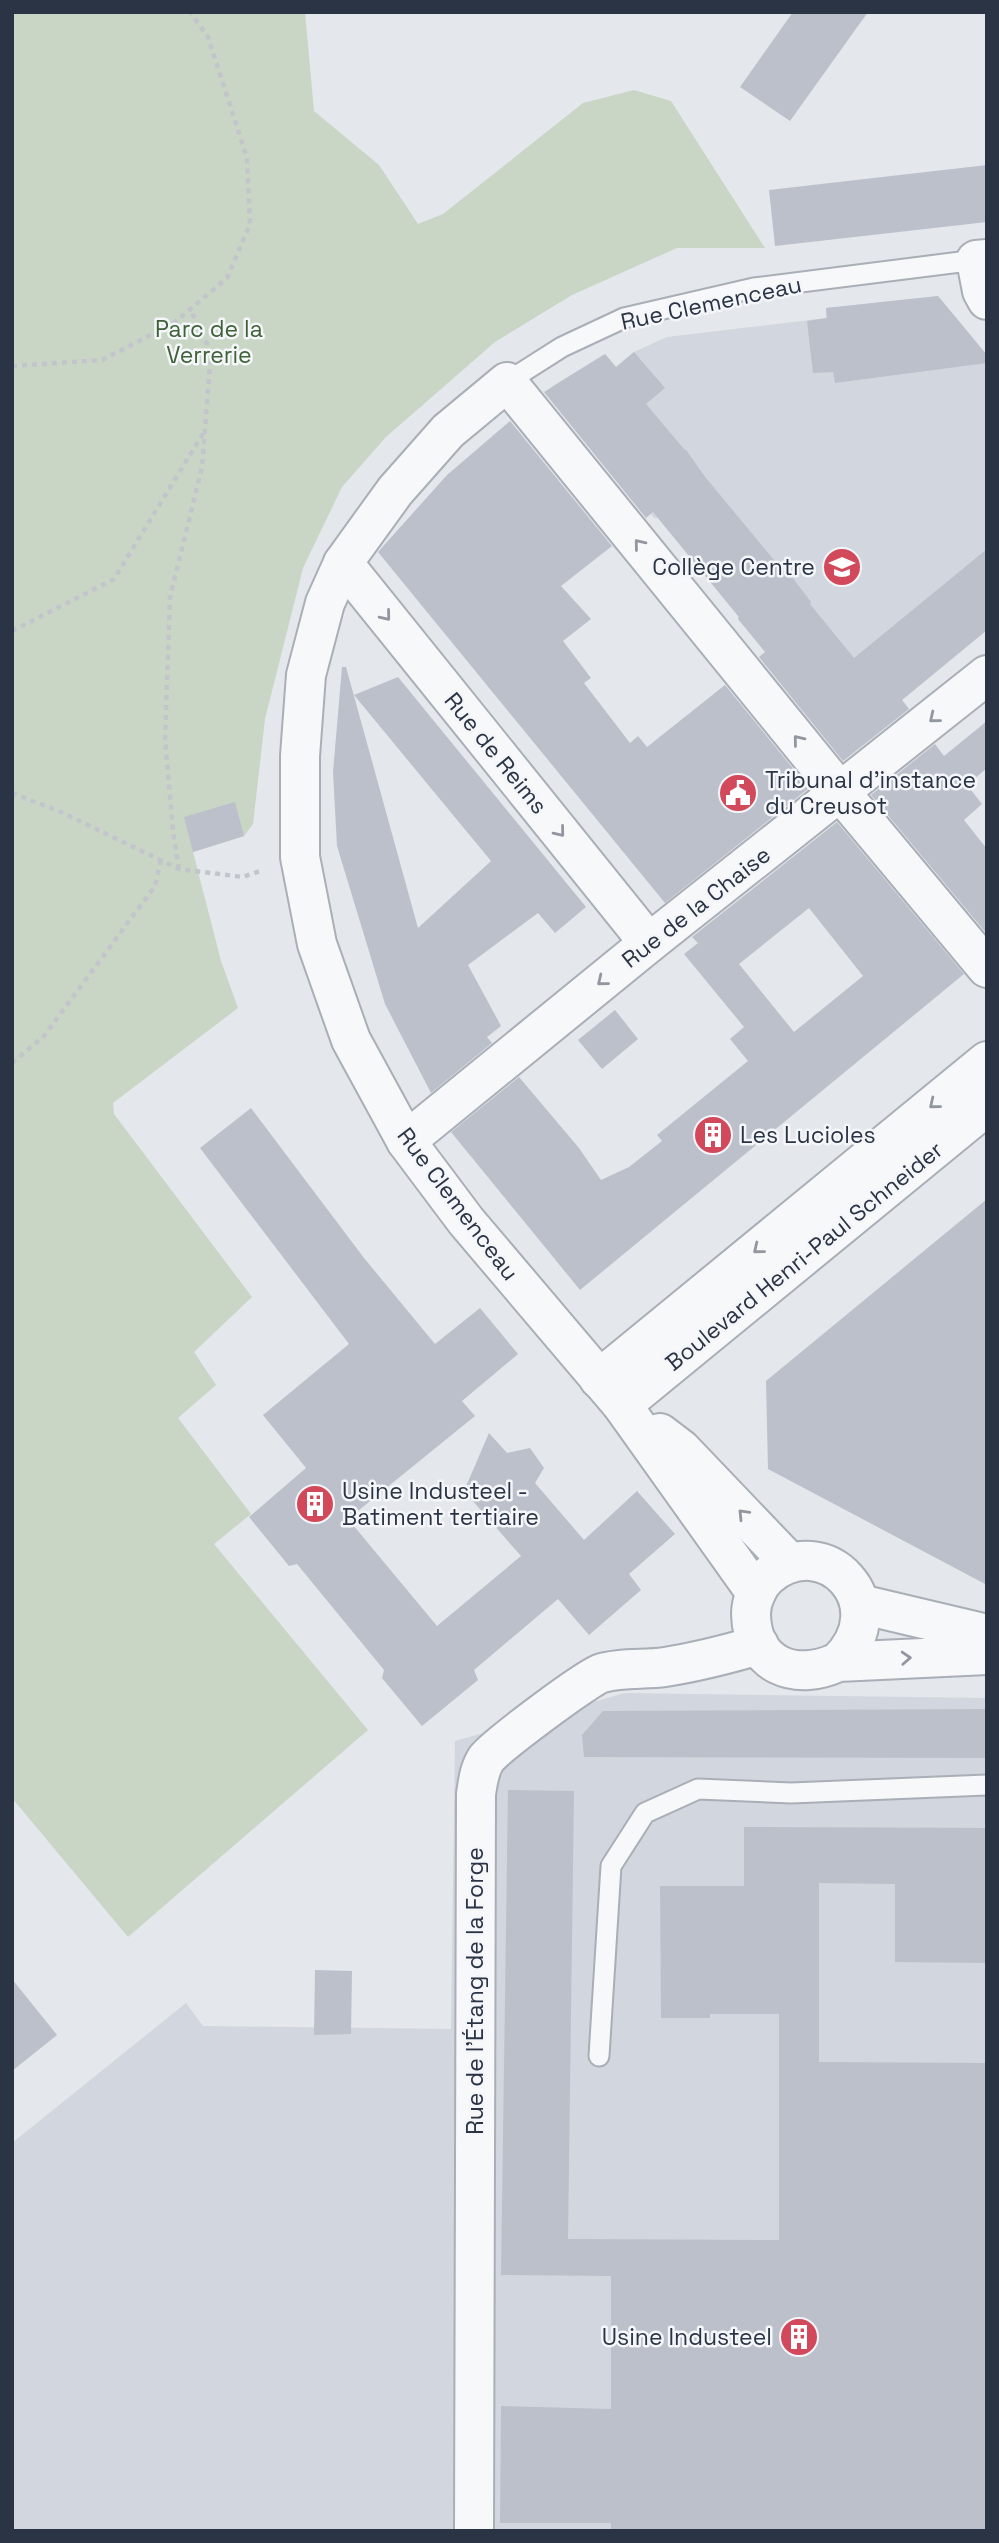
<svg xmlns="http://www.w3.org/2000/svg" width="999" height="2543" font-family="'Space Grotesk',sans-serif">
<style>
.built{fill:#d2d6de}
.green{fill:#c9d6c5}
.building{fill:#bbc0ca;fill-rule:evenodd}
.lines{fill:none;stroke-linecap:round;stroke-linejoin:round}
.service-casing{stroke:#a9aeb7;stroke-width:23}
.minor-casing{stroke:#a9aeb7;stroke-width:42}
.tertiary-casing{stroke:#a9aeb7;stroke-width:42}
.path{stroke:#c2c5cb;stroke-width:4.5;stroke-dasharray:5 5;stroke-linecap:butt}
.service{stroke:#f7f8fa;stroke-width:19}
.minor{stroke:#f7f8fa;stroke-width:38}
.tertiary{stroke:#f7f8fa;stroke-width:38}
.oneway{stroke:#9196a0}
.labels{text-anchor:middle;stroke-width:5;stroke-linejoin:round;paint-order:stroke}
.street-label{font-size:23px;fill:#2b3445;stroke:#f4f6f9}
.park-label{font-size:23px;fill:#3f6138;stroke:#f4f6f9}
.poi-label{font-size:23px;fill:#2b3445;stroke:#f4f6f9;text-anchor:start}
</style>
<rect width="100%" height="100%" fill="#e4e7ec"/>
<!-- built -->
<g class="built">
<polygon points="938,296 987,356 987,630 845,747 738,619 738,616 658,518 654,518 633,491 634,488 551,387 605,354 616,367 634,352 667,337 826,318 826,308"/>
<polygon points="625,1693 987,1698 987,2531 12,2531 12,2143 186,2003 203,2026 451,2029 455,1741"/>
</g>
<!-- green -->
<polygon class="green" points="12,12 305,12 314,111 379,165 418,224 443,214 583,103 634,90 671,101 765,248 677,248 572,295 495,342 386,437 342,487 303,568 265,719 253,824 244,836 193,852 221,961 238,1008 113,1103 114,1114 252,1297 194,1352 216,1385 178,1418 251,1514 214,1544 368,1730 128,1937 12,1798"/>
<!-- building -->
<g class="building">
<polygon points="793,12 868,12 790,121 740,87"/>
<polygon points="987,165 987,222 775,246 769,190"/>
<polygon points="938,296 987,355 987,363 835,383 833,372 813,373 807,321 827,318 826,308"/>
<polygon points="634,352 665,388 646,404 684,449 686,450 706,478 789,578 792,577 811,602 810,604 854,658 987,549 987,630 902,700 909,709 843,761 759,657 765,652 738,619 739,617 653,512 646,518 544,392 605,354 616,367"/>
<polygon points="510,421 612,546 561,586 591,619 563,641 591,678 584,683 630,743 638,736 647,747 725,685 809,788 665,903 378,552 447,475"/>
<polygon points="342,667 346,667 418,928 491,861 354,695 398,677 586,907 555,933 538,913 468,965 501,1026 487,1037 492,1043 431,1093 385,1004 337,846 333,772"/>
<polygon points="987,721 987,768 967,785 982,804 964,820 987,849 987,934 871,795 935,744 944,756"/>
<polygon points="235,802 244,836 193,852 184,817"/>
<path d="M837,822l127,152 -384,316 -129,-158 68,-55 60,71 22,32 28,-13 33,-26 -5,-6 91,-74 -18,-22 14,-12 -60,-73 14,-11 -6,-6zM809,908l54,68 -69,56 -55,-68z"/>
<polygon points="615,1010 638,1039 602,1069 578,1040"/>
<polygon points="251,1108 364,1258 435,1344 480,1308 518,1354 462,1401 475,1416 348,1519 437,1626 521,1556 464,1491 489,1433 507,1453 530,1448 544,1468 535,1483 584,1540 637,1491 675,1534 629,1574 641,1590 589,1635 558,1599 474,1670 478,1680 422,1726 382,1678 384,1670 297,1564 289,1566 249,1517 306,1468 263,1415 349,1344 200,1148"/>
<polygon points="987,1199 987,1585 768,1469 766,1381"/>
<polygon points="987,1709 987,1758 584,1757 582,1735 603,1711"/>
<polygon points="508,1790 574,1791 568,2239 779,2240 779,2014 710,2014 710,2018 661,2018 660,1886 744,1886 744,1827 987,1828 987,1963 895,1962 895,1884 819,1883 819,2062 987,2063 987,2531 611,2531 611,2523 500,2523 501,2406 611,2409 611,2276 501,2275"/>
<polygon points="315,1970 352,1971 351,2034 314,2035"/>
<polygon points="12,1979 57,2035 12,2071"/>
</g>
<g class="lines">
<defs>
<g id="service">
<polyline points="507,382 562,347 624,318 754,288 976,260"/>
<polyline points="599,2056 611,1866 645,1813 698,1789 791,1793 987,1785"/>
</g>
<g id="minor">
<polyline points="987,259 976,260 982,291 987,300"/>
<polyline points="343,563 649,943"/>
<polyline points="406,1141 649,943 987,675"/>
<polyline points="599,1379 987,1061"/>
<polyline points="622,1405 987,1106"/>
<polyline points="660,1433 681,1449 790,1563"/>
<polyline points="756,1593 622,1405 466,1221 406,1141 351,1040 317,944 300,857 300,756 306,675 325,603 343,563 395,491 448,431 507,382 841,793 987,968"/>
</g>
<g id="tertiary">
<polyline points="860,1604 987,1634"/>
<path d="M838,1662c60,-58 -14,-134 -70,-86 -10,9 -17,25 -17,38 1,52 45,68 87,48l149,-7"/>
<path d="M474,2531l2,-737c2,-13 3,-24 10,-35 10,-13 102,-82 116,-86 20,-6 43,-3 63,-6 32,-5 63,-13 94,-22"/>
</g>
</defs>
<!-- service casing -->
<use href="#service" class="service-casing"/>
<!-- minor casing -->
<use href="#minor" class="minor-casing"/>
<!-- tertiary casing -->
<use href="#tertiary" class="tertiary-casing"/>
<!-- path -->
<g class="path">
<polyline points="12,366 102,360 174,323 227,278 250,224 247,158 208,37 190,12"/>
<polyline points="12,631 114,579 204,432"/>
<polyline points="12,793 61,812 179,869 243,877 263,870"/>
<polyline points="179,869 173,831 165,739 170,597 202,467 211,352 190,309"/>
<polyline points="12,1063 44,1036 155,886 161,860"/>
</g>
<!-- service -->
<use href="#service" class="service"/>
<!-- minor -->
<use href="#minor" class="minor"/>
<!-- tertiary -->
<use href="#tertiary" class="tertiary"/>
</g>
<!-- one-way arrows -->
<defs><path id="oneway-chevron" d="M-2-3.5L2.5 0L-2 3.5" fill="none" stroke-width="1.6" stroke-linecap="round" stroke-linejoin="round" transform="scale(1.75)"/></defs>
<g class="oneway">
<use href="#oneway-chevron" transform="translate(639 544) rotate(-129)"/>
<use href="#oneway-chevron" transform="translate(386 616) rotate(51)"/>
<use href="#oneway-chevron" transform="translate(934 718) rotate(141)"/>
<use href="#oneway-chevron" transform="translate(798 740) rotate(-129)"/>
<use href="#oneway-chevron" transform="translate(560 832) rotate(51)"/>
<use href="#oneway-chevron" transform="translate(602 981) rotate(141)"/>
<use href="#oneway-chevron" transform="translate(934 1104) rotate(141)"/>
<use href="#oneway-chevron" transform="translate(758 1249) rotate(141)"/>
<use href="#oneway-chevron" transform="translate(743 1514) rotate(-134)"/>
<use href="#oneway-chevron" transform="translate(906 1658) rotate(-3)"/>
</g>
<!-- icons -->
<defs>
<symbol id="school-disc" viewBox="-11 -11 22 22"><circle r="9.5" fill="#d1495b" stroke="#f4f6f9"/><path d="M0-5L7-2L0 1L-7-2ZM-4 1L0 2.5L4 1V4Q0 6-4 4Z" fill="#fff"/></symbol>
<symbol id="civic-disc" viewBox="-11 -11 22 22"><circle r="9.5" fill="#d1495b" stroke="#f4f6f9"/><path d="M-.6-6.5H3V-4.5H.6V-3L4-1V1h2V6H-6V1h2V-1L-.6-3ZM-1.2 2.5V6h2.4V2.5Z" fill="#fff"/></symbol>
<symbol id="building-disc" viewBox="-11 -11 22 22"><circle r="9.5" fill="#d1495b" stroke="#f4f6f9"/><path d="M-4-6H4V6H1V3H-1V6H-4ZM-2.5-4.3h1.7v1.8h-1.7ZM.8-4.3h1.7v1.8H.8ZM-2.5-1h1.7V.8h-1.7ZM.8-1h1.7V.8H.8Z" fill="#fff"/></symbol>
</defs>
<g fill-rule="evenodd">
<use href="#school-disc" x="820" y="545" width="44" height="44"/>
<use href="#civic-disc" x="716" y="771" width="44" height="44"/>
<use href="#building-disc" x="691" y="1113" width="44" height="44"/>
<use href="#building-disc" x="293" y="1482" width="44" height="44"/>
<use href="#building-disc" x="777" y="2315" width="44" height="44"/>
</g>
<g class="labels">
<!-- street labels -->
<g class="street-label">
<text transform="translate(711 303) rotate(-12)" y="8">Rue Clemenceau</text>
<text transform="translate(496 753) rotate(51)" y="8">Rue de Reims</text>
<text transform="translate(696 907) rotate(-38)" y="8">Rue de la Chaise</text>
<text transform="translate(458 1204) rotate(53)" y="8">Rue Clemenceau</text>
<text transform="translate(804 1256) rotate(-39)" y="8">Boulevard Henri-Paul Schneider</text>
<text transform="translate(475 1991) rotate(-90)" y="8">Rue de l'Étang de la Forge</text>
</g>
<!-- park labels -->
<g class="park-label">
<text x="209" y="337">Parc de la<tspan x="209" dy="26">Verrerie</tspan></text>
</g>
<!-- poi labels -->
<g class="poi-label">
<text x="815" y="575" text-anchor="end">Collège Centre</text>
<text x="765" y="788">Tribunal d'instance<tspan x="765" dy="26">du Creusot</tspan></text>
<text x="740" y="1143">Les Lucioles</text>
<text x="342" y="1499">Usine Industeel -<tspan x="342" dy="26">Batiment tertiaire</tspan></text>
<text x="772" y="2345" text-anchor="end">Usine Industeel</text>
</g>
</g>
<!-- border -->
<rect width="999" height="2543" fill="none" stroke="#2b3445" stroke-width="28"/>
</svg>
